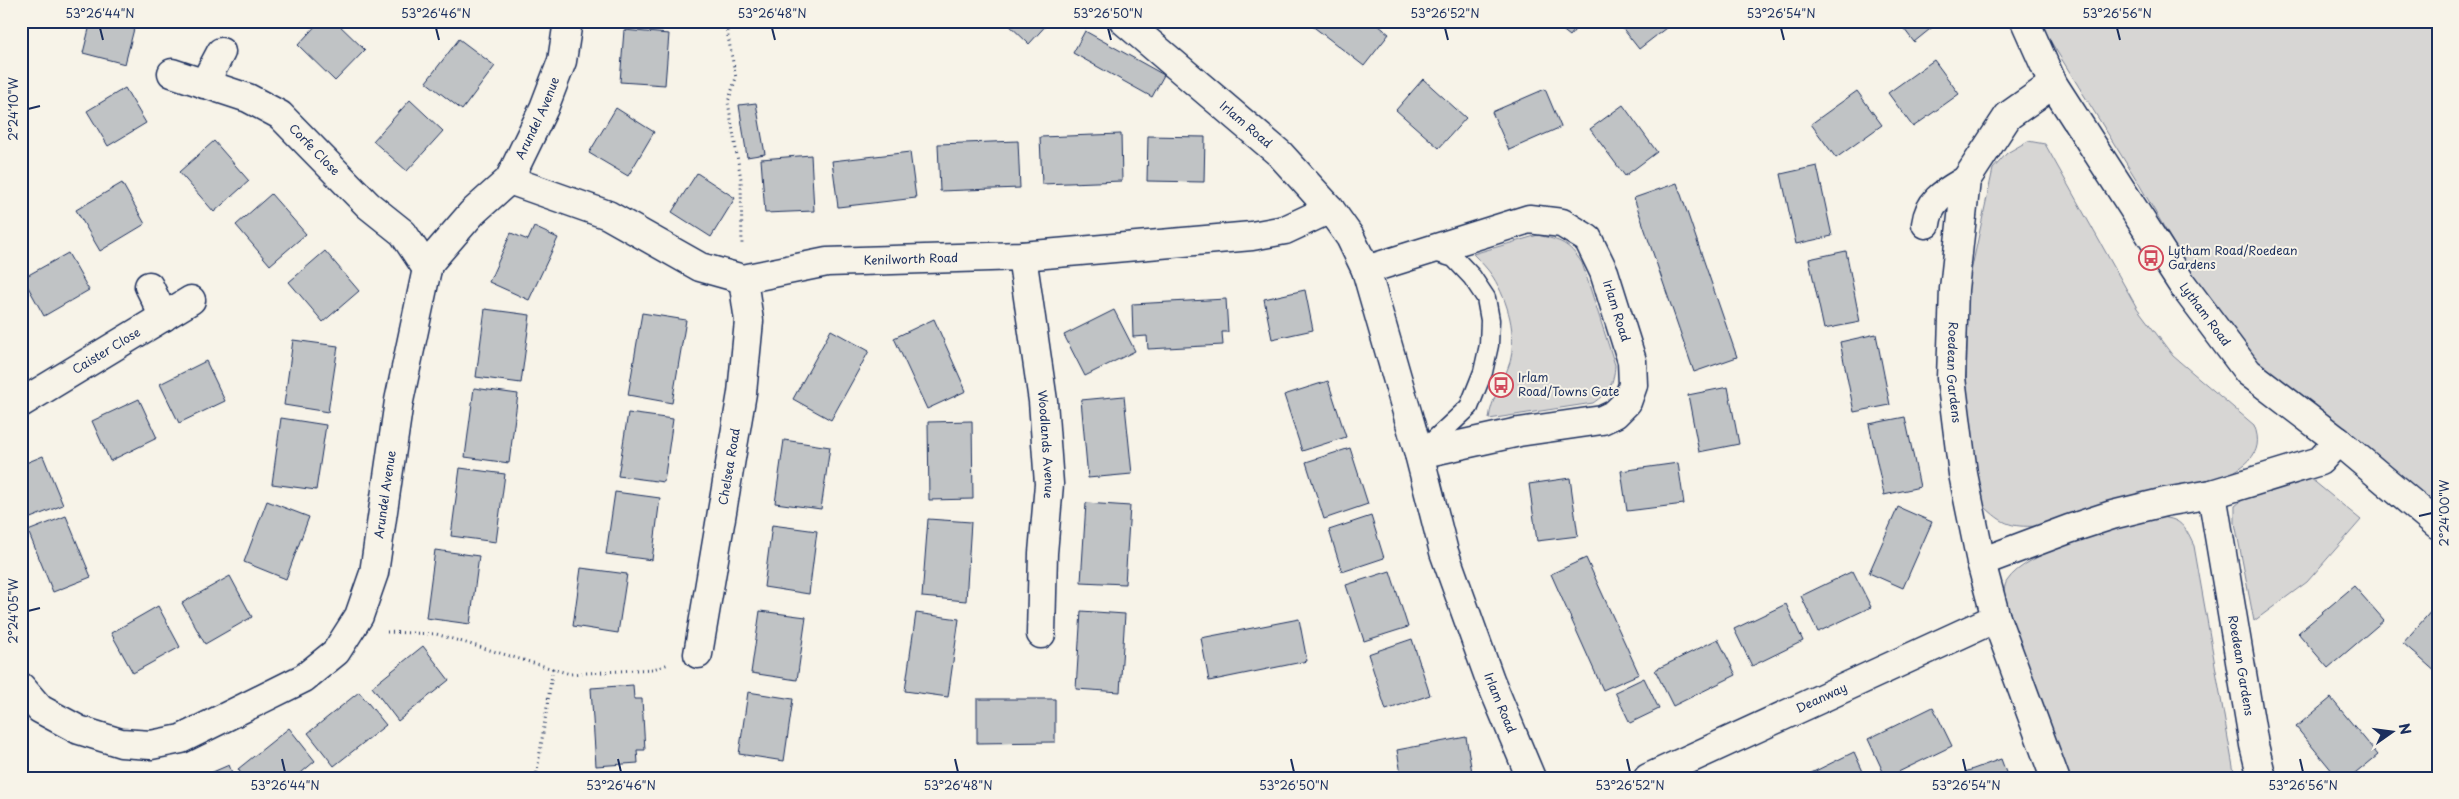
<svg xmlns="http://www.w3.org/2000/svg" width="2459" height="799" font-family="'Playpen Sans',sans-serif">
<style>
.green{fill:#d7d6d4;stroke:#798299}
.building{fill:#c0c3c5;stroke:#1b2f5e}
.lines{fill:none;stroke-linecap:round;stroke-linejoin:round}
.service-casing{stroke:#1b2f5e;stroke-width:21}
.minor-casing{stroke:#1b2f5e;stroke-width:31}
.tertiary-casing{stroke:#1b2f5e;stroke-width:31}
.path{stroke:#1b2f5e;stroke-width:3;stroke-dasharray:1 4;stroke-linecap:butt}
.service{stroke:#f7f3e8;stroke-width:18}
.minor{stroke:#f7f3e8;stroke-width:28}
.tertiary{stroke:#f7f3e8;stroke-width:28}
.ticks{fill:none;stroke:#1b2f5e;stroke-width:2}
.labels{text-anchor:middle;stroke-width:4;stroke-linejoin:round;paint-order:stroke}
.street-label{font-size:12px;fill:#1b2f5e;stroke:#f7f3e8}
.poi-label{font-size:12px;fill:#1b2f5e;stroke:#f7f3e8;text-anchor:start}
.neatline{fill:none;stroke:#1b2f5e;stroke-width:2}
.ticks-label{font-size:12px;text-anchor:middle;fill:#1b2f5e}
</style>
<rect width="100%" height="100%" fill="#f7f3e8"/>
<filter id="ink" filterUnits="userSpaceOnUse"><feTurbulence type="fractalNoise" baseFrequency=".02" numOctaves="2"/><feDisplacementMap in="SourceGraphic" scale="10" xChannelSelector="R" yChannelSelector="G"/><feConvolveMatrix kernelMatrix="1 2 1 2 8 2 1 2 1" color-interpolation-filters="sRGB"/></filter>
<g filter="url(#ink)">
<!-- green -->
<g class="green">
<polygon points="2038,21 2438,21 2438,514 2259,367 2189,270 2136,179"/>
<path d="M2028,141l17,3 92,164 36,48 81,69c13,31 -13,44 -37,55l-174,46c-31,1 -38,1 -61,-22l-16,-105 2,-113 25,-117 14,-16z"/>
<path d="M1538,235c23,6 30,7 44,28l33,102c-1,19 -6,27 -22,38l-104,16c2,-21 15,-37 21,-57 7,-28 -2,-61 -17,-85 -5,-8 -13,-16 -20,-23z"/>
<polygon points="2310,478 2361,520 2307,582 2254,621 2235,523 2235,506 2246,497"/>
<path d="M2151,517c28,0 32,5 43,29l41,232h-165l-67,-179c1,-5 1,-14 4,-18 20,-31 109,-53 144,-64z"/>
</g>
<!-- building -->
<g class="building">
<polygon points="91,21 136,21 125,64 83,53"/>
<polygon points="320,21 335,21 365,50 335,81 298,45"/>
<polygon points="1005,21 1050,21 1029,44"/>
<polygon points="1306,21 1373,21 1389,34 1364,66"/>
<polygon points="1551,21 1582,21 1570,36"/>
<polygon points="1617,21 1675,21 1639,49"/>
<polygon points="1898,21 1940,21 1914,42"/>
<polygon points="624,30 669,34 665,85 620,82"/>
<polygon points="1085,31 1164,75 1152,97 1073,53"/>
<polygon points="459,39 495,66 462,110 426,82"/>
<polygon points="1934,60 1959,94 1913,127 1888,93"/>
<polygon points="1423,79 1466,118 1439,148 1396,110"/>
<polygon points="125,88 146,123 108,146 87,111"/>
<polygon points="1545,89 1561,127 1509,150 1492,112"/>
<polygon points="1857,91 1882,125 1836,158 1811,124"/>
<polygon points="410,100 443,131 407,171 373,141"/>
<polygon points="756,103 765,154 747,157 739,105"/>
<polygon points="1623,105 1657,152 1625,176 1590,129"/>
<polygon points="616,108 654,132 628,176 589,153"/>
<polygon points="1121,134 1122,181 1042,184 1040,137"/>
<polygon points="1148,136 1205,137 1204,182 1147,181"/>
<polygon points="214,141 249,181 214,212 179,172"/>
<polygon points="1018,141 1020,188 940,191 938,144"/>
<polygon points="910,152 916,198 838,207 832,161"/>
<polygon points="811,155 814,211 765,213 761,159"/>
<polygon points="1817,166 1832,236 1796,244 1781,174"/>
<polygon points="697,173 735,198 711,237 672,212"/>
<polygon points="122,183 145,224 100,251 76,210"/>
<polygon points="1677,183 1737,357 1694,372 1634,198"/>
<polygon points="271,194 306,234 270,265 236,225"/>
<polygon points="534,227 558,238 529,300 489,282 511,233 528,240"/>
<polygon points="325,251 359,291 323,322 289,282"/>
<polygon points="1846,251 1860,322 1824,329 1809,259"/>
<polygon points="68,253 89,290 44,316 23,278"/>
<polygon points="1305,290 1313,330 1272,339 1264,299"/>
<polygon points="1226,299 1228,332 1222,332 1223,345 1148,349 1147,336 1133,337 1132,304"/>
<polygon points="485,309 530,315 521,383 476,377"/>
<polygon points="1114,310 1135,351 1085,376 1064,335"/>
<polygon points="642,313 686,320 672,403 628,395"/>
<polygon points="934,319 966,391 927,409 894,338"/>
<polygon points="831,330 869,351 831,420 793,399"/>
<polygon points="1876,334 1890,405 1854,412 1840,342"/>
<polygon points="293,340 338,346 328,412 284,405"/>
<polygon points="206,361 225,401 179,423 160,384"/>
<polygon points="1328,381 1346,437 1302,451 1284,395"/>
<polygon points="1728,387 1739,444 1699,452 1688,395"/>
<polygon points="474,388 518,394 509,463 465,457"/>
<polygon points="1124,396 1132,474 1088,478 1081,400"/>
<polygon points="139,399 157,438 110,461 92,421"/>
<polygon points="628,413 673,419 664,482 618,476"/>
<polygon points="1905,417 1920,487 1884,495 1869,424"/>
<polygon points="281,418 326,425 316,490 272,484"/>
<polygon points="972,421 973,499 929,500 928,422"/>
<polygon points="784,440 830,447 821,509 775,503"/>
<polygon points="1350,448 1368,504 1324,519 1306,462"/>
<polygon points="43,456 63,505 23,521 21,465"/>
<polygon points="1678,463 1684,504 1627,511 1621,471"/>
<polygon points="460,468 505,474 496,542 451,536"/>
<polygon points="1570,478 1578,536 1537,541 1529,484"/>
<polygon points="615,492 660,498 652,560 606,554"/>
<polygon points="267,501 309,517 286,579 244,562"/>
<polygon points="1086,503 1130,506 1125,584 1081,582"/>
<polygon points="1898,507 1932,522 1903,588 1869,573"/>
<polygon points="66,516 91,577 53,592 28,531"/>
<polygon points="1371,516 1384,558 1342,572 1329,530"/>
<polygon points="928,519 971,522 966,601 922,597"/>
<polygon points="772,525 817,531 809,594 764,587"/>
<polygon points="435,550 479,556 470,624 426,618"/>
<polygon points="1586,558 1639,674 1603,690 1551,574"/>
<polygon points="581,568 627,574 618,633 573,626"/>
<polygon points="1390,571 1408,627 1364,641 1346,585"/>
<polygon points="1853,571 1871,607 1818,632 1801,596"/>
<polygon points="230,576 252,617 205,644 182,603"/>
<polygon points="2354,586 2384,620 2328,668 2298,633"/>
<polygon points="1786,604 1803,641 1752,666 1734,629"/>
<polygon points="158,606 180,647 133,673 111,633"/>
<polygon points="2433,609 2438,613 2438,674 2403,643"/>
<polygon points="760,611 806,617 797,680 751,673"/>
<polygon points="1081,611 1125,614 1120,692 1076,689"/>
<polygon points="916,613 959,619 948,697 905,691"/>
<polygon points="1299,619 1307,661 1209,681 1201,638"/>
<polygon points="1412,639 1430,695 1386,710 1368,654"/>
<polygon points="1718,639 1736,675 1673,706 1655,670"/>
<polygon points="423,646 449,680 398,721 372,687"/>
<polygon points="1644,678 1659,709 1630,723 1615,692"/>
<polygon points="633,685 634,699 642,699 645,750 637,750 638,763 596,766 591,688"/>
<polygon points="359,692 386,725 334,766 308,733"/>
<polygon points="748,692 793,699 784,761 739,754"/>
<polygon points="2331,698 2378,755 2350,778 2338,778 2296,727"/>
<polygon points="977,699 1055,699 1055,742 977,743"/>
<polygon points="1933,707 1952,746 1886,778 1868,739"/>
<polygon points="289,728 315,761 295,778 244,778 238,769"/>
<polygon points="1466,737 1473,778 1392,778 1392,776 1401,774 1397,750"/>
<polygon points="1854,752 1866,778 1801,778"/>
<polygon points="2001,759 2008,778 1967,778 1965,772"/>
<polygon points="229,765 234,778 199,778"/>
</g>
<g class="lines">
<defs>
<polyline id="service" points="1422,451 1469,407 1483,372 1489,345 1490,320 1486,298 1472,277 1454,258 1431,251"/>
<g id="minor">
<path id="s1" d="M2025,21l28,63 129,200 66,88 90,69 100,84"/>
<path id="s2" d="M172,73l76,25 32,17 88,90 35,28 24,36"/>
<polyline points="204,84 221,52"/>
<path id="s3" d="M2053,84l-45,32 -42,64 -12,109 -3,89 12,96 18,88 15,56 59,160"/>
<path id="s4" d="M509,180l99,35 92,52 43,12 84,-17 195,-6 230,-20 33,-6 45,-21"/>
<path d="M1926,224c3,-24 20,-32 40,-44"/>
<path id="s5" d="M1022,256l21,145 6,83 -6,69 -2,81"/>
<path id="s6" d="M1366,270l163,-51 33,4 26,16 16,33 28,89 1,24 -6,17 -12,12 -13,6 -83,12 -100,22"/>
<polyline points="149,286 164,317"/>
<path id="s7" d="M21,403l170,-103"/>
<path id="s8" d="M2212,494l42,251 8,33"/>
<polyline points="1981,562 2069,529 2112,515 2165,502 2212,494 2320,461 2338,441"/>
<path id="s9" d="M698,654l44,-261 7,-72 -6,-42"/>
<path id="s10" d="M21,687l19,22 39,21 42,13 30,2 30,-6 123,-61 32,-26 23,-36 15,-43 25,-172 29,-137 44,-51 37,-33 35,-72 18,-47 6,-40"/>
<path id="s11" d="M1648,778l348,-160"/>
</g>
<g id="tertiary">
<path id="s12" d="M1124,21l156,133 50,55 20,28 16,33 53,184 25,98 46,128 41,98"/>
</g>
</defs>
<!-- service casing -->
<use href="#service" class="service-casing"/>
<!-- minor casing -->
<use href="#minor" class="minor-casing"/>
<!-- tertiary casing -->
<use href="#tertiary" class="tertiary-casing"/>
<!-- path -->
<g class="path">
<polyline points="725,21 736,78 728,102 741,179 742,246"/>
<polyline points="387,632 436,634 570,674 653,669 669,664"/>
<polyline points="465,778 473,775 494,778"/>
<polyline points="536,778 553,668"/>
</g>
<!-- service -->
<use href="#service" class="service"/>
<!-- minor -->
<use href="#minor" class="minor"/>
<!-- tertiary -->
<use href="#tertiary" class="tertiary"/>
</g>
</g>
<!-- ticks -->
<path class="ticks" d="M100,28l3,12M436,28l3,12M772,28l3,12M1108,28l3,12M1445,28l3,12M1781,28l3,12M2117,28l3,12M28,109l12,-3M2419,516l13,-3M28,611l12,-3M282,759l3,13M618,759l3,13M955,759l3,13M1291,759l3,13M1627,759l3,13M1963,759l3,13M2300,759l3,13"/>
<!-- icons -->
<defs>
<symbol id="bus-ring" viewBox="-11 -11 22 22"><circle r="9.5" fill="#f7f3e8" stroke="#d1495b" stroke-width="1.5"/><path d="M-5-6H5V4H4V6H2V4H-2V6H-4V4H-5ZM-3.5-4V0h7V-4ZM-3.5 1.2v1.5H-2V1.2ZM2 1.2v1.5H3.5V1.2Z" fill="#d1495b"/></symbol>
</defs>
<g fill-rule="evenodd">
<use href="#bus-ring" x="2137" y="244" width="28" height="28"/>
<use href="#bus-ring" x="1487" y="371" width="28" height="28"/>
</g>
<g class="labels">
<!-- street labels -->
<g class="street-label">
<text dy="4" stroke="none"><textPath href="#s10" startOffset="944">Arundel Avenue</textPath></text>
<text dy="4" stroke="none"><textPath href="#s12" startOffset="160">Irlam Road</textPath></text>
<text dy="4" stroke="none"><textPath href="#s2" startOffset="165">Corfe Close</textPath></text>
<text dy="4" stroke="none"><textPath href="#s4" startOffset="425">Kenilworth Road</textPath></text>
<text dy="4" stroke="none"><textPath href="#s6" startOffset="312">Irlam Road</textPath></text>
<text dy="4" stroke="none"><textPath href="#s1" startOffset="345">Lytham Road</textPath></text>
<text dy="4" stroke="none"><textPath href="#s7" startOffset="100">Caister Close</textPath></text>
<text dy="4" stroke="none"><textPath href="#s3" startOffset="325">Roedean Gardens</textPath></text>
<text dy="4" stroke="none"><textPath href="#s5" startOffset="190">Woodlands Avenue</textPath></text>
<text dy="4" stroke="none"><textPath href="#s9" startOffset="190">Chelsea Road</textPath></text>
<text dy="4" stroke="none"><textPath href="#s10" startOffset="524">Arundel Avenue</textPath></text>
<text dy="4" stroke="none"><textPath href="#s8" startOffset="174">Roedean Gardens</textPath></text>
<text dy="4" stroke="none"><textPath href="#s11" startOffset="191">Deanway</textPath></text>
<text dy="4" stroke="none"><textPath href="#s12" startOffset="804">Irlam Road</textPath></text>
</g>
<!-- poi labels -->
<g class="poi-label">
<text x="2168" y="255">Lytham Road/Roedean<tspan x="2168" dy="14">Gardens</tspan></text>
<text x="1518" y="382">Irlam<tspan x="1518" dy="14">Road/Towns Gate</tspan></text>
</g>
</g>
<!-- margin -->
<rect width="2459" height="799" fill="none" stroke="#f7f3e8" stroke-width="55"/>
<!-- north arrow -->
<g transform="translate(2392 732) rotate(76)" stroke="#f7f3e8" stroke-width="4" paint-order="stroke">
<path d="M0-4L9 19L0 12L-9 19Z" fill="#1b2f5e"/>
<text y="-8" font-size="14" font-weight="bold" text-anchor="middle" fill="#1b2f5e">N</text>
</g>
<rect x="28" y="28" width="2404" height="744" class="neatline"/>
<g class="ticks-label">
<text x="100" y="18">53°26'44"N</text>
<text x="436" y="18">53°26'46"N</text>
<text x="772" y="18">53°26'48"N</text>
<text x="1108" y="18">53°26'50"N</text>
<text x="1445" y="18">53°26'52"N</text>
<text x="1781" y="18">53°26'54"N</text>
<text x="2117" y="18">53°26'56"N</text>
<text transform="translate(14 109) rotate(-90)" y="4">2°24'10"W</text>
<text transform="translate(2445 513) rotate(-90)" y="4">2°24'00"W</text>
<text transform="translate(14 611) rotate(-90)" y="4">2°24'05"W</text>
<text x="285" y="790">53°26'44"N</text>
<text x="621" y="790">53°26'46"N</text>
<text x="958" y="790">53°26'48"N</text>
<text x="1294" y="790">53°26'50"N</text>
<text x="1630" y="790">53°26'52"N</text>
<text x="1966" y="790">53°26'54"N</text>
<text x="2303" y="790">53°26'56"N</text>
</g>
</svg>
